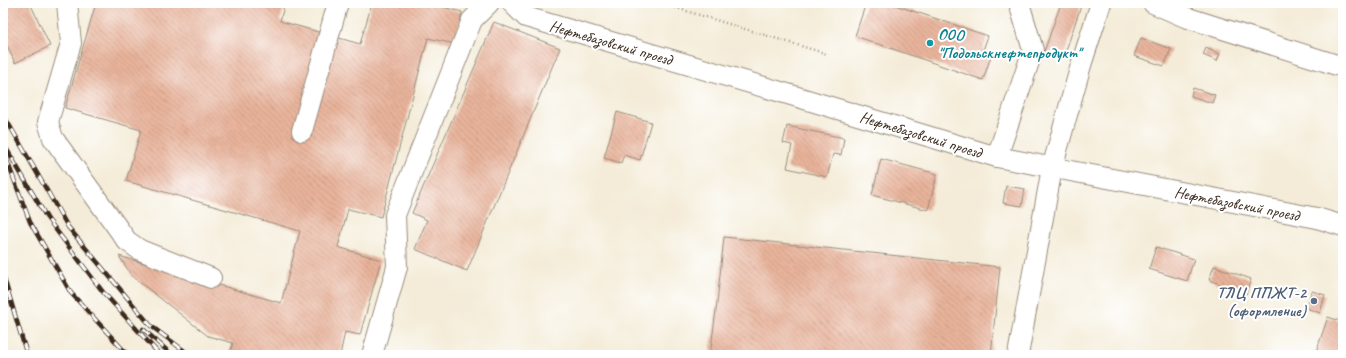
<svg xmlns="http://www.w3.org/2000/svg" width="1346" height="358" font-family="Caveat,sans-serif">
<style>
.building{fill:url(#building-back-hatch)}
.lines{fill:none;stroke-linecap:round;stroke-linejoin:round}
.minor-casing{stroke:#988b7b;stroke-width:22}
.path{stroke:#988b7b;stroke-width:2.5;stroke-dasharray:1 3;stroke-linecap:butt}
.minor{stroke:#fff;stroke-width:20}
.rail-casing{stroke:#3b2a1e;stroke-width:4.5}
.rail{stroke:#fff;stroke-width:3;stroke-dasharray:9;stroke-linecap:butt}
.culture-dot{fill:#0f9aa8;stroke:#fff;stroke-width:1.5}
.service-dot{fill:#5c6f8a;stroke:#fff;stroke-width:1.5}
.labels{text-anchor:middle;stroke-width:4;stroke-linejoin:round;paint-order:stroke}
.culture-label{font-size:16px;font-weight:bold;fill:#0d838f;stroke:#fff;text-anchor:start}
.street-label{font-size:16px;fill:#3b2a1e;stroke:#fff}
.service-label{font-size:16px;font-weight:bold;fill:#4e5e75;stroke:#fff;text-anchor:end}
</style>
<defs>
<pattern id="building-back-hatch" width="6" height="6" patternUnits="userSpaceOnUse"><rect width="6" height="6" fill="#e9b49b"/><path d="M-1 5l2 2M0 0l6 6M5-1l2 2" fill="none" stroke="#be937e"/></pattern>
</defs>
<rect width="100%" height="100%" fill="#fff"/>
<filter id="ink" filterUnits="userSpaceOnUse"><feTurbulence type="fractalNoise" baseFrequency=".025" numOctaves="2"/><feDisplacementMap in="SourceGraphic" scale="8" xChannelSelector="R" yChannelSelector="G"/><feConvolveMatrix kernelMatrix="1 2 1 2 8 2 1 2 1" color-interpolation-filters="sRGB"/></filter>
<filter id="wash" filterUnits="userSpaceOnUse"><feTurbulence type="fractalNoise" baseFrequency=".012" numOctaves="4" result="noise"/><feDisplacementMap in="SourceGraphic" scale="16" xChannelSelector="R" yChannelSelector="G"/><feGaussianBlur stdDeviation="0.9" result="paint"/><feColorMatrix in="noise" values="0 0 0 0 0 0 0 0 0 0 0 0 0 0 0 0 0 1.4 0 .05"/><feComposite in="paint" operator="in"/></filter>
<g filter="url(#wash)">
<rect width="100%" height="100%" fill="#f4ecd8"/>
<g id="blocks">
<!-- building -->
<g class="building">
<polygon points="3,3 30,3 50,46 15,63 3,37"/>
<polygon points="96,3 285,3 280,21 360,44 372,3 427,3 462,12 455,44 428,38 381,217 348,209 338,247 381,260 360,335 345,332 340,355 229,355 233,343 208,336 132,276 119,256 281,303 300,231 126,181 141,130 65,108"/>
<polygon points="866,3 889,3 988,36 983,50 992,53 983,80 855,36"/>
<polygon points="1061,3 1082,3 1063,59 1044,52"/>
<polygon points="494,22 560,48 467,271 415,249 427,220 412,213"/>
<polygon points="1141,38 1171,49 1164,66 1134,56"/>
<polygon points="1206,48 1220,54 1217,61 1203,55"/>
<polygon points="1193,88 1215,95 1212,103 1191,96"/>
<polygon points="617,112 651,122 640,160 624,155 621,163 604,158"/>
<polygon points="787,126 844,138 841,155 833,154 827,177 787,168 792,145 783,143"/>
<polygon points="881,159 937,174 928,210 872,195"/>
<polygon points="1006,186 1025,189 1022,206 1003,203"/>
<polygon points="724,237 1000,267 991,355 710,355 717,303"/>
<polygon points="1156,247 1194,259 1187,281 1149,269"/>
<polygon points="1214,266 1251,279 1246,294 1209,280"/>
<polygon points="1312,291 1325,295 1320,313 1306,308"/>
<polygon points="1328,317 1343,322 1343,355 1315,355"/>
</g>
</g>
</g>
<g filter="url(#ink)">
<use href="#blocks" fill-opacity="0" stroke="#988b7b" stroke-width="1"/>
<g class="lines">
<defs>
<g id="minor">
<polyline points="67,3 71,43 48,122 53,138 127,241 140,250 211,278"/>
<polyline points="512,3 526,17 781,92 997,157 1317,218 1343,226"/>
<polyline points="1153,3 1185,17 1343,67"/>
<polyline points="302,131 338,3"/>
<polyline points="997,157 1033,50 1019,3"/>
<polyline points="372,355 397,267 395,215 472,20 489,3"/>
<polyline points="1018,355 1052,168 1081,65 1101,3"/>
</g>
</defs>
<!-- minor casing -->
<use href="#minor" class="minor-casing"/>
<!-- path -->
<polyline class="path" points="660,3 827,54"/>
<!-- minor -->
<use href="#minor" class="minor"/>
<defs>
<g id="rail">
<polyline points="3,114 68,227 151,326 190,355"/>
<polyline points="3,143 47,218 103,292 160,355"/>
<polyline points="6,158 30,222 71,293 128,355"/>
<polyline points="3,275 27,355"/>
<polyline points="143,329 172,355"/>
</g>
</defs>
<!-- rail casing -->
<use href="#rail" class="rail-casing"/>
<!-- rail -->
<use href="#rail" class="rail"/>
</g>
</g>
<!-- markers -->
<circle class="culture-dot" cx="930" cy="43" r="4"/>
<circle class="service-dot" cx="1314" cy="301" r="4"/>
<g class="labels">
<!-- culture labels -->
<g class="culture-label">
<text x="938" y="40">ООО<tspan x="938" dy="18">"Подольскнефтепродукт"</tspan></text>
</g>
<!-- street labels -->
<g class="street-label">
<text transform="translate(611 42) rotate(16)" y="6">Нефтебазовский проезд</text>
<text transform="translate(921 134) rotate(17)" y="6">Нефтебазовский проезд</text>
<text transform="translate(1237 203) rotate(11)" y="6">Нефтебазовский проезд</text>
</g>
<!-- service labels -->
<g class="service-label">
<text x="1306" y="298">ТЛЦ ППЖТ-2<tspan x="1306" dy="18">(оформление)</tspan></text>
</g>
</g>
<!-- margin -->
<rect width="1346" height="358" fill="none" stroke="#fff" stroke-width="16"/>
</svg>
